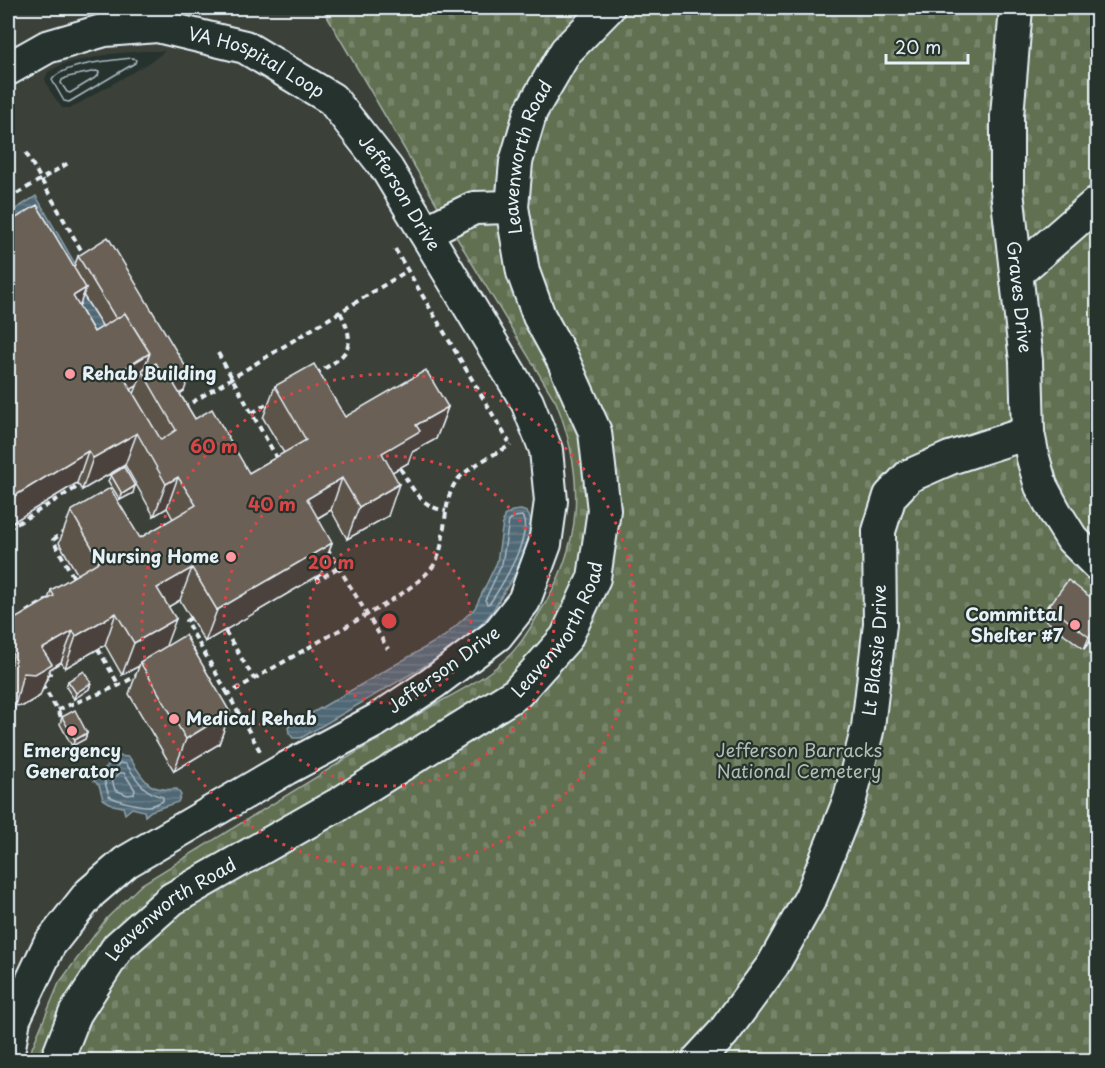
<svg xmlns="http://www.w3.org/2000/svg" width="1105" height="1068" font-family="'Playpen Sans',sans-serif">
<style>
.built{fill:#3b4039}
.cemetery{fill:url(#cemetery-stones);stroke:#a4b0a4;stroke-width:1.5}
.water{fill:url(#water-rules);stroke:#8d9fa9;stroke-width:1.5}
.pier{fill:#26332d}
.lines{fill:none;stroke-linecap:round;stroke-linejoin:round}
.shore{stroke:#abbac3;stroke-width:1.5}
.minor-casing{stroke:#e8f1f8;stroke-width:36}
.path{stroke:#e8f1f8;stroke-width:4;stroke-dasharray:6 4.5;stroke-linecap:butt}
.minor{stroke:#26332d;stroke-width:32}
.path-bridge{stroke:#e8f1f8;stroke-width:4;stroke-dasharray:6 4.5;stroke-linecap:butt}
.wall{fill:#5c5349;stroke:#e8f1f8;stroke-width:1.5;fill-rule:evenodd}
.shaded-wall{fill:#4b433c;stroke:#e8f1f8;stroke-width:1.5}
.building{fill:#6b6055;stroke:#e8f1f8;stroke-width:1.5}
.ring{fill:none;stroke:#d94647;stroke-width:3;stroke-dasharray:3 6}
.poi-dot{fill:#ff9aa2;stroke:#26332d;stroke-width:2}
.labels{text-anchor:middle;stroke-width:4.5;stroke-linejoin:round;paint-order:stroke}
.street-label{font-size:18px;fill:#e8f1f8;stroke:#26332d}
.poi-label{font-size:18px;font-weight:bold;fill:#e8f1f8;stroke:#26332d;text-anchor:start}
.park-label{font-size:18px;fill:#b2bdb5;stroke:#26332d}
.centre{fill:#d94647;stroke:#26332d;stroke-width:3}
.ring-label{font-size:18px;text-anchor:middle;font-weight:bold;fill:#d94647;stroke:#26332d;stroke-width:4.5;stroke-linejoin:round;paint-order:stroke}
</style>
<defs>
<pattern id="cemetery-stones" width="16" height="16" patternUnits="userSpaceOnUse" patternTransform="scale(1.5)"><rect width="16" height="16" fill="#606f51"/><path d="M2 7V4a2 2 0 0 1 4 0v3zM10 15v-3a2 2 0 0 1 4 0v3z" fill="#77846b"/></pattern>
<pattern id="water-rules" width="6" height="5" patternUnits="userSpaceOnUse" patternTransform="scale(1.5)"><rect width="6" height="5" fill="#506874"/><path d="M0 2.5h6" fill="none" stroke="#697e89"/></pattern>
</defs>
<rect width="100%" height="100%" fill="#26332d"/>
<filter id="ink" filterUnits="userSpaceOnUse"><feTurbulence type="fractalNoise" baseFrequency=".0167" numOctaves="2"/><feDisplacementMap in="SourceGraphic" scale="12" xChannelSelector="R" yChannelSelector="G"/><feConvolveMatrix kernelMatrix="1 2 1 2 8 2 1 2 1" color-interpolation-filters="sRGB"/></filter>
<g filter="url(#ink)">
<!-- built -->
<polygon class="built" points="8,8 322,8 446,220 556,402 566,429 574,457 576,484 575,509 566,562 556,588 542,609 526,635 502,662 468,686 432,706 32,1048 30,1060 8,1060"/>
<!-- cemetery -->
<path class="cemetery" d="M322,8h775v1052h-1067l2,-12 27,-65 48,-65 35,-34 290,-178c24,-13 50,-26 70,-44 15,-12 26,-30 36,-47 45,-69 48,-137 18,-213l-110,-182z"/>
<!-- water -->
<g class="water">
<polygon points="36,196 78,269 71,274 114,345 82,364 8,248 8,214"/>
<polygon points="521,510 527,512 531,520 530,529 527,546 518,569 492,612 472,634 435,660 301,738 293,738 289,733 288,727 445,636 475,608 497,562 504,516 512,511"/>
<path d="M118,756l11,1c16,23 17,35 48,32l4,6 -3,7 -27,9 -6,5 -1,-5 -12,-3 -7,6 -2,-7 -10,-2 -10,-6 -4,-14 -5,-4 10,-12z"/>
</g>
<!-- pier -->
<polygon class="pier" points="143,51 165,51 152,61 71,108 62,108 50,91 45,79 48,72 63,64 110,54"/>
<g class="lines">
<!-- shore -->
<g class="shore">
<path d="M133,58l3,2 -1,3 -66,39 -5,-1 -12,-21c9,-16 63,-20 81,-22z"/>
<polygon points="96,71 99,72 98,76 70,93 67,92 61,83 62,80 68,77"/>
<path d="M522,516c12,18 -21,71 -32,87l-3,1 -2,-4 17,-36 7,-43 5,-4z"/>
<path d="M120,763l6,1c11,15 17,29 37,33v4c-4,2 -10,5 -15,5 -9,0 -31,-5 -39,-10l-5,-17z"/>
<polygon points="120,773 124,773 135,790 134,794 128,795 115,790 112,780"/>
</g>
<defs>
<g id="minor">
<path id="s1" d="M1016,8l-9,108v75l19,170 2,72 5,25 8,28 14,26 17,27 26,26"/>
<path id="s2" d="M8,69l39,-22 58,-17 52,-4 88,21 87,52 55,70 140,233 19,48 5,51 -6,43 -21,57 -27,34 -64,48 -56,37 -90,48 -161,94 -36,31 -41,52 -35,74 -6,34"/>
<polyline points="425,232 474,208 512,207"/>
<polyline points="1018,272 1098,202"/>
<path id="s3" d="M57,1060l18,-46 43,-67 54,-48 165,-94 180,-112 49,-55 28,-60 10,-68 -9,-78 -33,-74 -23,-42 -16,-44 -11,-65 4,-45 15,-51 35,-60 42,-43"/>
<path id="s4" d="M698,1060l25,-27 50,-68 38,-68 39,-98 18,-72 12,-103 -1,-93 11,-35 19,-20 41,-18 78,-25"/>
</g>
</defs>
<!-- minor casing -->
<use href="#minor" class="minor-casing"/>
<!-- path -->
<g class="path">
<polyline points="26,153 85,257"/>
<polyline points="8,199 70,162"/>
<polyline points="395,249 509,442"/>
<polyline points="218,353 278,460"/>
<path d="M315,374c31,-18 44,-25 25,-62"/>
<polyline points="183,408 407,271"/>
<polyline points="252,413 273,400"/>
<path d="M400,468c12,20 21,39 46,43"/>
<polyline points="8,529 79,486"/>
<polyline points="66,530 53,540 75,580"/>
<polyline points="327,548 388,649"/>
<polyline points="317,576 318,580 339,567"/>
<polyline points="1041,616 1051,603"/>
<polyline points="191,618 186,621 228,694"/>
<polyline points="225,631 254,679"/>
<polyline points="184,642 195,635"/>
<polyline points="98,649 120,687"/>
<polyline points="48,670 51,676 41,682 64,722"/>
<path d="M58,710c28,-13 55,-19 81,-36"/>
<path d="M260,751l-32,-57c40,-23 79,-46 119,-68 28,-16 60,-32 83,-56 19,-20 10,-63 25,-87 9,-14 40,-29 56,-38"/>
</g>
<!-- minor -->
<use href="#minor" class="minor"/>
<!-- path-bridge -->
<polyline class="path-bridge" points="26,612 51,598"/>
</g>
<!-- wall -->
<g class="wall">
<path d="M8,223l66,44 4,-11 106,135 -4,3 15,25 54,54 35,-20 -21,-35 12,-32 70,31 103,-10 -12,32 -24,13 -4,11 -16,9 -4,44 -41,23 -16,-29 -13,8 3,56 -116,68 -25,-42 -12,7 -2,39 64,66 -11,32 -45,27 -45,-77 10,-28 -17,9 -17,-30 -40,23 -4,-6 -11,7 -10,27 -17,10 -8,-1 -7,31v-118l2,4 38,-22 3,-10 27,-15 -19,-32 12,-32 69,27 33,-19 -6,-11 -13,8 -29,-51 -43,25 -5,-7 -69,42zM83,295l20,32 -9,5 -15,-26zM137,386l-3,8 -3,-5z"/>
<polygon points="111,475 133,493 120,500 108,481"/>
<polygon points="1098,603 1098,631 1084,649 1044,619 1049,606"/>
<polygon points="68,681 91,683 89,689 74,699 66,687"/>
<polygon points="62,717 87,733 85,739 72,746 60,724"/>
</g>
<!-- shaded-wall -->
<g class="shaded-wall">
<polygon points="86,288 74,320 73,296"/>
<polygon points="150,353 137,386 108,402 120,371"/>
<polygon points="190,374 184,391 162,405 160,392"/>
<polygon points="448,407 436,439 412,452 408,463 370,485 382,453 416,425"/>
<polygon points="137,433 125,465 82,490 93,458"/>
<polygon points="88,451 77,483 8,525 8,500"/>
<polygon points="178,477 167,508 154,516 166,484"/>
<polygon points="342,478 331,510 295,531 307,499"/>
<polygon points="399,484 388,516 347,539 359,507"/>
<polygon points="135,486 133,493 120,500 122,494"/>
<polygon points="332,543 321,574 205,642 217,610"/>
<polygon points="192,568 180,600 146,620 157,588"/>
<polygon points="116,613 105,645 65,668 76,636"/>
<polygon points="176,619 164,651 140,662 139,666 122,675 134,643"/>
<polygon points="1098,625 1098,631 1084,649 1089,637"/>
<polygon points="73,631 61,662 50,669 40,696 23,706 11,705 23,673 42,649"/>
<polygon points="91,683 89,689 74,699 76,693"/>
<polygon points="230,712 219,744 174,771 186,739"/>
<polygon points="87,733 85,739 72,746 75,740"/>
</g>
<!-- building -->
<g class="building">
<polygon points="37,205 86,288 73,296 94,332 125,313 150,353 120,371 161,440 176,430 142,371 156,363 165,378 169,376 195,419 212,409 249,473 306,440 275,386 314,364 345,417 426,370 448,407 416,425 420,431 382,453 399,484 359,507 342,478 307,499 332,543 217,610 192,568 157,588 176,619 134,643 116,613 76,636 73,631 42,649 52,664 35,674 23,673 8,736 8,678 13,655 8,646 8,618 10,622 54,596 51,590 100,561 71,511 110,488 140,538 196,505 178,477 166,484 137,433 93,458 88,451 8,500 8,223"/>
<polygon points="108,237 190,374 174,384 169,376 165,378 156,363 146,369 145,367 150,353 125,313 116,319 78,256"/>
<polygon points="124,467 135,486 122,494 111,475"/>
<polygon points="1068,580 1098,603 1098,625 1089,637 1049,606"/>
<polygon points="185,635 230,712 186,739 140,662"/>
<polygon points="84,671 91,683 76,693 68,681"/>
<polygon points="75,710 87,733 75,740 62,717"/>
</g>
</g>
<!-- distance rings -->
<circle cx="389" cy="621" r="82" fill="#d94647" fill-opacity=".12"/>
<g class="ring">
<circle cx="389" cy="621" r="82"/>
<circle cx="389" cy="621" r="165"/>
<circle cx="389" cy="621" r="247"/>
</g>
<!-- markers -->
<g class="poi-dot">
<circle cx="70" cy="374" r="6"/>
<circle cx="231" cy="557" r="6"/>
<circle cx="1075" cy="625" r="6"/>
<circle cx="174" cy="719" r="6"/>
<circle cx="72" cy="731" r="6"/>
</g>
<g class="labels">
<!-- street labels -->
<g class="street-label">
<text dy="6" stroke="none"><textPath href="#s2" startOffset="264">VA Hospital Loop</textPath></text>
<text dy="6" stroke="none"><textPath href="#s3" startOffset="1184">Leavenworth Road</textPath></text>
<text dy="6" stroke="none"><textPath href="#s2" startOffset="465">Jefferson Drive</textPath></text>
<text dy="6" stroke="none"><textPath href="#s1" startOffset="290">Graves Drive</textPath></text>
<text dy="6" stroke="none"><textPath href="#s3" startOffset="680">Leavenworth Road</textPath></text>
<text dy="6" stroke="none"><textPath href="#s4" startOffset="456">Lt Blassie Drive</textPath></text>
<text transform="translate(444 670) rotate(-36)" y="6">Jefferson Drive</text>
<text dy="6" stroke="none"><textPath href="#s3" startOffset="194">Leavenworth Road</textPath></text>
</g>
<!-- poi labels -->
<g class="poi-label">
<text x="82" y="380">Rehab Building</text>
<text x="219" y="563" text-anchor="end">Nursing Home</text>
<text x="1063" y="621" text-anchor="end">Committal<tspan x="1063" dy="21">Shelter #7</tspan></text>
<text x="186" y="725">Medical Rehab</text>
<text x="72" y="757" text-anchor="middle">Emergency<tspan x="72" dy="21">Generator</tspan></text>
</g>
<!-- park labels -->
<g class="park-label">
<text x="799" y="757">Jefferson Barracks<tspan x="799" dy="21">National Cemetery</tspan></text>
</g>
</g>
<circle cx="389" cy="621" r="9" class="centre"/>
<g class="ring-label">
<text x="214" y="453">60 m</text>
<text x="272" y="511">40 m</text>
<text x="331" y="569">20 m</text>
</g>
<!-- margin -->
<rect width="1105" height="1068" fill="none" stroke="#26332d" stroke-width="30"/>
<rect x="15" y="15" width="1075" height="1038" fill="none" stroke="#e8f1f8" stroke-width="2" filter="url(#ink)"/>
<!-- scale -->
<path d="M886 54v9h82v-9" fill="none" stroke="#e8f1f8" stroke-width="3"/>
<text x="895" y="54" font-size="18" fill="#e8f1f8" stroke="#26332d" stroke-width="4.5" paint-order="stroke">20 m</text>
</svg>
